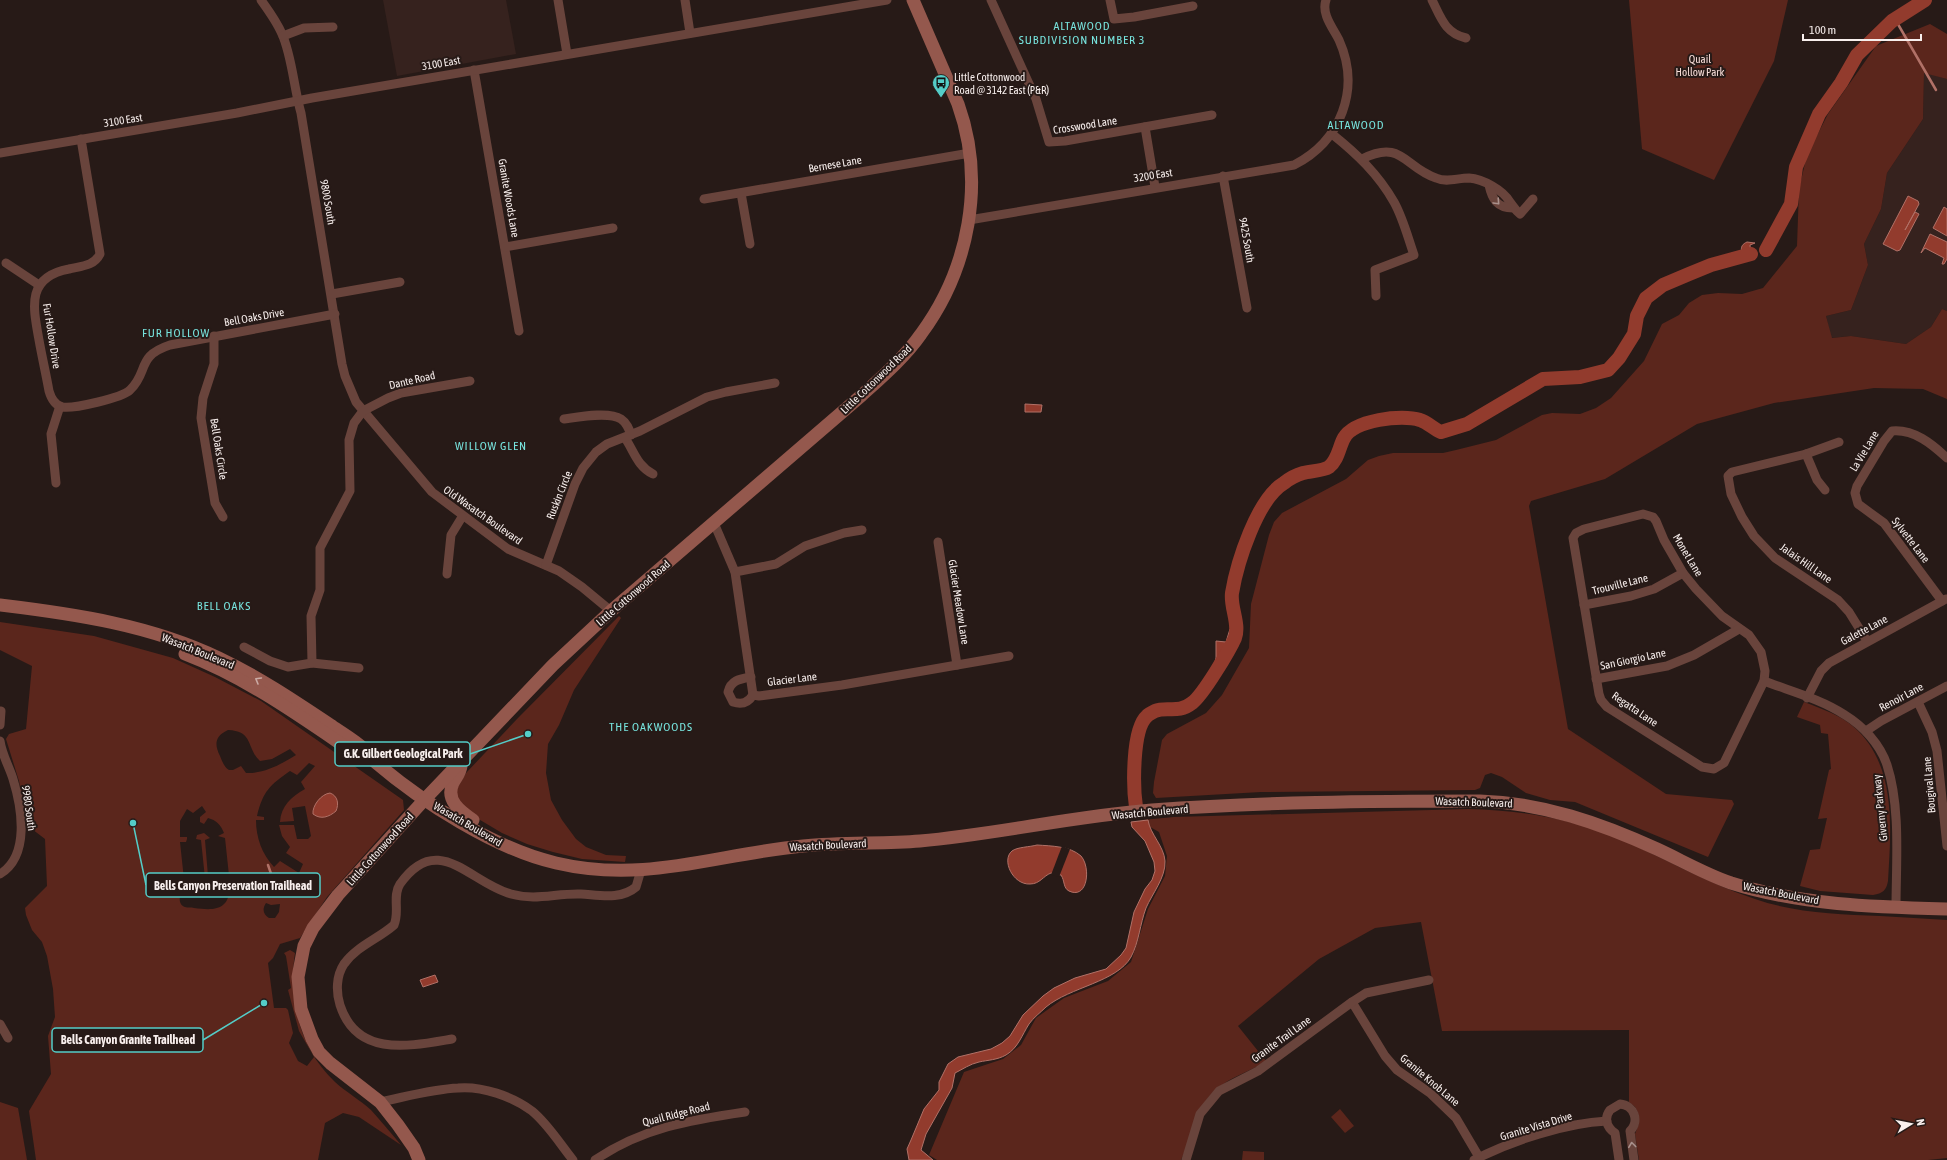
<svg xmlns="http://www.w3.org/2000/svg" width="1947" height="1160" font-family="'Asap Condensed',sans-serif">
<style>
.built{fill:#36221e}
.green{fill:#5b261c;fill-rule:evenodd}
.water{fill:#923b2d;stroke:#b17167}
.pier{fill:#271a17}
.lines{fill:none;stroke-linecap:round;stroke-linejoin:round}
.stream{stroke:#b17167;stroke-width:2.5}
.river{stroke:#923b2d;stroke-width:14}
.minor{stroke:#69443c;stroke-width:9}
.secondary{stroke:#94584d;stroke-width:13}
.oneway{stroke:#a9918c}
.oneway2{stroke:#cbaba5}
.labels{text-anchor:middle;stroke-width:4;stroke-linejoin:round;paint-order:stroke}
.park-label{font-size:11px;fill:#f8ddd8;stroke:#271a17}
.street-label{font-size:11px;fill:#f8efed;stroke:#271a17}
.poi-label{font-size:11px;fill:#f8efed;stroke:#271a17;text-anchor:start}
.neighbourhood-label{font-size:12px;letter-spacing:1px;fill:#77e3dd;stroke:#271a17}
.leader{fill:none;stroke:#54cdc8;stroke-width:1.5}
.callout-dot{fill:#54cdc8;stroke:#271a17;stroke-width:1.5}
.callout{fill:#271a17;stroke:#54cdc8;stroke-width:1.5}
.callout-label{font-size:12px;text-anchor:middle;font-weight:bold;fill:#f8efed}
</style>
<rect width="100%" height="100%" fill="#271a17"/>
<!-- built -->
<g class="built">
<polygon points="383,0 506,0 516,54 397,76"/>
<polygon points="1924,72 1947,79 1947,311 1942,309 1931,327 1906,344 1851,336 1831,338 1826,316 1851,310 1868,265 1864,244 1881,209 1887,173 1923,119"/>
</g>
<!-- green -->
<g class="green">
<polygon points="1629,0 1788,0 1774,61 1714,180 1642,149"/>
<polygon points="1930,24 1947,34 1947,79 1924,73 1923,119 1887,173 1881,209 1864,244 1868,265 1851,310 1826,316 1832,338 1851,336 1906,344 1931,327 1942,309 1947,311 1947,399 1923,389 1874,388 1774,403 1697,424 1605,479 1531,501 1529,506 1568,729 1666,794 1732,800 1734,804 1708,857 1575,802 1550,800 1526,793 1502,777 1491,773 1485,775 1480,788 1475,790 1261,792 1156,798 1153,793 1154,782 1162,740 1167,734 1206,713 1222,695 1249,648 1251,604 1269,535 1274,522 1282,513 1346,479 1368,460 1379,456 1393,453 1443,453 1456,450 1496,440 1542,415 1552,413 1580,414 1596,408 1611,398 1644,361 1662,324 1679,315 1689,303 1702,295 1718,293 1742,294 1763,288 1797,246 1799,189 1807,155 1828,114 1876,46"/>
<polygon points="619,616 621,618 574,690 559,725 548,744 546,773 551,800 562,820 576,839 586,847 606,855 626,856 625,862 582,859 553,852 527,844 502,833 465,811 455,792 466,773 517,719"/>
<path d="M0,622l94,14 79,22 42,19 46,24 142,99 1,10 -77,87 -27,41 -20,6 -7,14 -5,5 6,45h12l2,2 5,23 -4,10 9,18 9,5 7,-9 -15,-26 -11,-41 3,-2 -5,-32 -2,-3 6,-3 5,3c-7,46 4,95 40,129 11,10 25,18 36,28 10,11 20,23 30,35l-42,-28 -16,-4 -18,10 -7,37h-282l-7,-49 22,-37 -3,-38 7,-19 -2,-28 -6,-33 -5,-14 -10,-12 -6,-15 -1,-7 22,-22 -2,-47 -17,-13 -9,-45 -13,-42 3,-5 17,-5 6,-63 -32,-16zM228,730c26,1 18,18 32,31l12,-2 18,-10 6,6c-14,9 -33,19 -50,18l-5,-7 -8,4h-4c-5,-3 -7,-9 -9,-14 -6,-12 -5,-20 8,-26zM309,763l6,3 -14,16 4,7c-14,8 -24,17 -25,33l14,-1 -2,-13 13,-2 6,30 -3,3h-11l-3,-14h-15l3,11 8,11 -4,6 17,11 -4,9 -19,-12 -6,6c-12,-13 -18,-29 -18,-47h8v-3l-7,-1c6,-25 13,-31 33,-45l7,4zM202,806l4,6 -6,5v5l4,2 4,-6c8,2 13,7 16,15l-6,3 7,2 5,47 -7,2 1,2 6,1c-3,22 -19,20 -36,18 -3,-1 -6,0 -9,-1 -8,-3 -6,-14 0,-18l-5,-47h6l1,-3v-2h-7v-16l7,-12 6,4zM266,903l5,2 9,-1 -1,8 -4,6h-6c-6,-4 -7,-9 -3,-15z"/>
<path d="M1804,702c18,7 37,13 51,26 42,38 36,102 33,153 -2,10 -5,12 -15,14l-53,-4 -20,-5 10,-36 10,-1 7,-31 -9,1 11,-49 2,-1 -3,-35 -7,-1 -1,-8 -23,-8z"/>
<path d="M1468,809c48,1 95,8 140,25 49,20 96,48 147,65 40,14 83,15 125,17 23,1 45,3 67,4v238l-19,2h-289l-4,-26 4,-11 -1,-10 -3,-6 -6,-5v-72l-187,1 -21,-109 -46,6 -56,31 -81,67 28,35c-14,10 -31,14 -44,24 -27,18 -28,48 -41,75h-244l-8,-5 35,-83 39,-13 18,-14 15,-27 28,-20 44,-17 23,-19 17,-53 17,-33 2,-20 -8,-24 -14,-8 -3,-4 32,-3z"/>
<polygon points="204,833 210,838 205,840 209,888 214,888 212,894 207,895 201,891 206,888 201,840 196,839 197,835"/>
<polygon points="0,1102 18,1108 27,1160 0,1160"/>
<polygon points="1340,1109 1354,1126 1345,1133 1331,1117"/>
<polygon points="1243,1151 1264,1152 1264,1160 1242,1160"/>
</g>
<!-- water -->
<g class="water">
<polygon points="1908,196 1918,201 1919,204 1905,230 1915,212 1919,214 1900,250 1897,251 1883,244"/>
<polygon points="1944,207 1947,209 1947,236 1933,228"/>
<polygon points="1930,234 1947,242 1947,259 1944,264 1942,264 1944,258 1925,248 1921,253"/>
<path d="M1747,242l8,1 -5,2 1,13 -7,2c-2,-8 -6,-14 3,-18z"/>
<polygon points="1025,404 1042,405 1041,412 1025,412"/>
<polygon points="1234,628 1238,646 1210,680 1216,658 1216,641 1226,642 1230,629"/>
<path d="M330,793c8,3 9,11 6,18 -7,6 -15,9 -23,3 -1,-8 8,-20 17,-21z"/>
<path d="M1148,820c2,14 16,26 17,41 1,16 -13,33 -19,47 -6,16 -7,34 -15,49 -14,25 -61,30 -85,50 -5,5 -13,11 -17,17 -7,11 -11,24 -23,31 -9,5 -18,5 -27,7 -9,2 -16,7 -24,11l-3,15 -26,46 -5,16 12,10h-24l-2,-11 4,-9 13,-31 15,-19v-8l9,-18 10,-7 33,-8 11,-6 8,-7 13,-21 20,-19 11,-8 21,-10 31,-9 15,-14 5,-7 8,-36 11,-23 7,-9 3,-9 -1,-9 -9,-21 -13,-14 -1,-5z"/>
<path d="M1037,845c14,1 33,1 44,11 10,11 7,44 -12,35 -6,-3 -4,-10 -8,-16l-10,-2c-8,3 -11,11 -21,11 -17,1 -29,-24 -18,-33 5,-4 18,-4 25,-6z"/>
<polygon points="435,975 438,982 423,987 420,980"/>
</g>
<!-- pier -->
<polygon class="pier" points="1062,846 1070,849 1059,877 1051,875"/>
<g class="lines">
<!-- stream -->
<g class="stream">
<polyline points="1895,19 1936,90"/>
<polyline points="268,865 276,888 288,888"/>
</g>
<!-- river -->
<g class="river">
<polyline points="1766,250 1791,204 1796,167 1819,114 1841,83 1857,55 1892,21 1925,0"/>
<path d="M1136,807c-3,-20 -4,-78 11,-91 2,-2 6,-4 8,-5 12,-5 23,3 37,-8 11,-8 37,-52 43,-65 5,-14 -5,-31 -3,-45 5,-30 25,-94 52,-110 5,-4 12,-8 19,-10 7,-2 20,-2 26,-6 9,-7 10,-20 15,-29 10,-18 58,-24 76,-18 7,2 14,9 21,12l26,-8 76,-45 37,-2 28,-7 11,-12 15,-24 3,-18 9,-18 17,-13 26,-11 22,-9 40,-11"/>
</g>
<!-- minor -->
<g class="minor">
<path d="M261,0c8,11 16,22 21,34 10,22 12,55 19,79l41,251 3,12 11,26 76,90 76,57 51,22 23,16 29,24"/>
<polyline points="558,0 567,54"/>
<polyline points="685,0 690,33"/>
<polyline points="991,0 1036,99 1049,142 1065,141 1212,115"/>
<polyline points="1110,0 1114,19 1134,17 1193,6"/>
<path d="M1432,0c9,18 13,33 34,38"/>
<polyline points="283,36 304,28 333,27"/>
<polyline points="474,70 519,331"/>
<polyline points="1145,127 1155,187"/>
<path d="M1332,134c25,20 46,40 62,68 9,16 14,36 20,53l-39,15 1,26"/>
<path d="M81,139l19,115c-6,12 -18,12 -31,15 -43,8 -36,38 -30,71 3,17 7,34 10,51 2,7 6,14 13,16 11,2 60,-9 68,-17 19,-18 6,-34 40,-45l165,-31"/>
<polyline points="0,153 237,113 312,98 887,0"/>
<path d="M1362,159c40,-20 42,8 74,19 11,5 21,0 33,0 14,1 34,12 41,24 4,5 5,8 10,12l13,-15"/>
<polyline points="1223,176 1247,308"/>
<path d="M1489,185c3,14 8,23 24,23"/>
<polyline points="741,193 750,244"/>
<polyline points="704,199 970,153"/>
<path d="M969,220l325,-55c47,-24 67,-76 45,-125 -6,-12 -18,-26 -13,-40"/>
<polyline points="505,247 613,228"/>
<polyline points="6,263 39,285"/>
<polyline points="332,294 400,282"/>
<polyline points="214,336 214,364 203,398 201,418 215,503 223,517"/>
<path d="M564,419c14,-2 45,-8 57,0 6,4 8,10 10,16"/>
<path d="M625,438c9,13 12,28 28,36"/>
<polyline points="1839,442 1806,454 1732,472 1728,476 1731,494 1742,517 1754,536 1775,558 1838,600 1849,612 1867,641"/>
<polyline points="1806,454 1817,480 1825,490"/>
<polyline points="56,483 51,434 60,406"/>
<polygon points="1643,514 1653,517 1656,521 1664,540 1683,573 1696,589 1722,616 1749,635 1761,652 1765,671 1764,681 1724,763 1714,769 1702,767 1607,707 1601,700 1599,694 1573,538 1576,533 1584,529"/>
<polyline points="714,523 735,572 753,695"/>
<polyline points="938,542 957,665"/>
<polyline points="546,565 575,484 583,468 596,452 607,444 640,431 707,397 726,392 775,383"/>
<polyline points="735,572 776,564 805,546 844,533 862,530"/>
<polyline points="447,574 451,535 462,517"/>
<path d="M1942,601l-58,-78 -26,-19 -3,-11 2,-7 27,-45 8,-10c22,-2 40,13 55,27"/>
<polyline points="1584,605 1631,596 1654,589 1683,573"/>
<polyline points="244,647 270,661 288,667 312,663 311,616 320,590 320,548 350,491 349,440 354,423 363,411 388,398 401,393 470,381"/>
<polyline points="312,663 359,668"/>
<path d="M751,677c-11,2 -20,3 -23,15l5,10c9,3 15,1 20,-7"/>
<polyline points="1596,679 1667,666 1694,655 1739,629"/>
<path d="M1764,681c26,10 57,18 81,34 18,11 35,29 42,50 14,43 9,98 9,142"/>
<polyline points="753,695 759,696 842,685 1009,656"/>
<polyline points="1807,698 1821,671 1829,663 1946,599"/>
<polyline points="1918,702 1932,732 1937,751 1947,846"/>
<polyline points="0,725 1,711"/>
<polyline points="1866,731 1881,721 1947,686"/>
<path d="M0,741c2,14 9,25 13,38 9,29 17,77 -13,95"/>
<polyline points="1352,1002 1385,1056 1397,1070 1430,1093 1456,1118 1479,1157"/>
<polyline points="0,1024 8,1038"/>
<path d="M452,1039c-42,7 -95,19 -112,-34 -4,-13 -4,-29 4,-41 13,-18 34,-25 50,-39 6,-13 -2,-29 6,-41 38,-54 70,-1 111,10 25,7 45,-1 70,0 18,1 40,6 55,-7l5,-17"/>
<path d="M380,1102c25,-5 53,-13 78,-14 24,-2 54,8 74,23 16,13 28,33 41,49"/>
<path d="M595,1160c47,-32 95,-40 150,-48"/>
<polyline points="1186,1160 1200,1114 1219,1091 1258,1071 1352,1002 1366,993 1429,980"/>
<path d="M1474,1160c37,-19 91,-37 133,-39"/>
<path d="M1619,1160l-4,-27c-9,-6 -11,-15 -5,-23l10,-6c14,1 20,17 10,27l4,29"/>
</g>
<!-- secondary -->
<g class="secondary">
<path d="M0,605c75,9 150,20 219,53 40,19 77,44 113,68 10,7 24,15 32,23 3,4 6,9 10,12 48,41 121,88 182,102 89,21 161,-9 247,-17 39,-4 78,-2 117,-5 78,-7 154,-25 232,-31 109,-8 219,-9 328,-9 63,2 120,22 177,48 24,11 48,25 74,34 69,22 144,24 216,26"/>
<path d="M185,654c63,24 119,65 175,103l6,1"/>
<path d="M461,766c-1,7 -4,10 -8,17 -8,17 7,28 20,37"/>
<path d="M419,1160l-5,-12 -16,-23 -18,-23 -50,-39 -11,-11 -7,-13 -11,-30 -3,-32 6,-31 9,-18 25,-33 87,-96 128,-134 58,-54 251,-216c21,-19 43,-38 59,-61 48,-65 65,-152 37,-230l-45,-104"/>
</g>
</g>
<!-- one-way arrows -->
<defs><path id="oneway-chevron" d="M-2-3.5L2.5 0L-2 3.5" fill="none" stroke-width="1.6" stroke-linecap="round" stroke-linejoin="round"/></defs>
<g class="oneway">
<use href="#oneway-chevron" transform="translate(1497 202) rotate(47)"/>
<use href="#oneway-chevron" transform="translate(1632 1145) rotate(-97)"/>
</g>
<use class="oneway2" href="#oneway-chevron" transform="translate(258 680) rotate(-150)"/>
<!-- icons -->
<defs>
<symbol id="bus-pin" viewBox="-11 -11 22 30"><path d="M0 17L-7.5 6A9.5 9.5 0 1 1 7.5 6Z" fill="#54cdc8" stroke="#271a17"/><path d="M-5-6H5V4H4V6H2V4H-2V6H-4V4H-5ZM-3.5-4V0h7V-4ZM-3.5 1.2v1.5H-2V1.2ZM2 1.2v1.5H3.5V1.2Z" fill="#111"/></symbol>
</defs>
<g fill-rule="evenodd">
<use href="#bus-pin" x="931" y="73" width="20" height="27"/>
</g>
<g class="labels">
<!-- park labels -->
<g class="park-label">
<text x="1700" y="63">Quail<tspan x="1700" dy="13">Hollow Park</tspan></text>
</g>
<!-- street labels -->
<g class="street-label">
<text transform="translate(441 63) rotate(-10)" y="4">3100 East</text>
<text transform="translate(123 120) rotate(-9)" y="4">3100 East</text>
<text transform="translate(1085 125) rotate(-9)" y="4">Crosswood Lane</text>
<text transform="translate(835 164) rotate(-10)" y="4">Bernese Lane</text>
<text transform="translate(1153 175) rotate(-9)" y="4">3200 East</text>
<text transform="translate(509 198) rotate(80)" y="4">Granite Woods Lane</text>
<text transform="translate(328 202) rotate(80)" y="4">9800 South</text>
<text transform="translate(1247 240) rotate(80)" y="4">9425 South</text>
<text transform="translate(254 317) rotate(-10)" y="4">Bell Oaks Drive</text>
<text transform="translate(52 336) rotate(81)" y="4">Fur Hollow Drive</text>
<text transform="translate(876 379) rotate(-44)" y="4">Little Cottonwood Road</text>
<text transform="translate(412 380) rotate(-13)" y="4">Dante Road</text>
<text transform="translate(219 449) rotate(81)" y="4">Bell Oaks Circle</text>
<text transform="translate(1864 451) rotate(-59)" y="4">La Vie Lane</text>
<text transform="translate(559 495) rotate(-68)" y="4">Ruskin Circle</text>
<text transform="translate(483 515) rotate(35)" y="4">Old Wasatch Boulevard</text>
<text transform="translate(1911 540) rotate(52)" y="4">Sylvette Lane</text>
<text transform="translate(1688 555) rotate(59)" y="4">Monet Lane</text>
<text transform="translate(1806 563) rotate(35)" y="4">Jalais Hill Lane</text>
<text transform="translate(1620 584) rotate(-14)" y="4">Trouville Lane</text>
<text transform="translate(633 593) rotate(-41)" y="4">Little Cottonwood Road</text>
<text transform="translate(959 602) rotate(81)" y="4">Glacier Meadow Lane</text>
<text transform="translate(1864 630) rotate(-28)" y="4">Galette Lane</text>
<text transform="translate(198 651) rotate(22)" y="4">Wasatch Boulevard</text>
<text transform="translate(1633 659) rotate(-12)" y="4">San Giorgio Lane</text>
<text transform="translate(792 679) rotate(-7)" y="4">Glacier Lane</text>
<text transform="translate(1901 697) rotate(-28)" y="4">Renoir Lane</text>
<text transform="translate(1635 709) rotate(34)" y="4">Regatta Lane</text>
<text transform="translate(1929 785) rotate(-95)" y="4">Bougival Lane</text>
<text transform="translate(1474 802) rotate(2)" y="4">Wasatch Boulevard</text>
<text transform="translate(29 808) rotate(82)" y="4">9980 South</text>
<text transform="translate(1880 808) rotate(-96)" y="4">Giverny Parkway</text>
<text transform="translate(1150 812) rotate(-5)" y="4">Wasatch Boulevard</text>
<text transform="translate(468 824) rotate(30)" y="4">Wasatch Boulevard</text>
<text transform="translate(828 845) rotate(-3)" y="4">Wasatch Boulevard</text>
<text transform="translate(380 849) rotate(-48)" y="4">Little Cottonwood Road</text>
<text transform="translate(1781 893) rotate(11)" y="4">Wasatch Boulevard</text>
<text transform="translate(1281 1039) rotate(-36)" y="4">Granite Trail Lane</text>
<text transform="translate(1430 1080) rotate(40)" y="4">Granite Knob Lane</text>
<text transform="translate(676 1114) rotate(-14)" y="4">Quail Ridge Road</text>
<text transform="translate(1536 1126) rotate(-17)" y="4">Granite Vista Drive</text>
</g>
<!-- poi labels -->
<g class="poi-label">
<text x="954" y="81">Little Cottonwood<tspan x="954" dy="13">Road @ 3142 East (P&amp;R)</tspan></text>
</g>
<!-- neighbourhood labels -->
<g class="neighbourhood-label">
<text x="1082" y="30">ALTAWOOD<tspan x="1082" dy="14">SUBDIVISION NUMBER 3</tspan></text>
<text x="1356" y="129">ALTAWOOD</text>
<text x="176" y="337">FUR HOLLOW</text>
<text x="491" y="450">WILLOW GLEN</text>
<text x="224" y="610">BELL OAKS</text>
<text x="651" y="731">THE OAKWOODS</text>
</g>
</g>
<!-- callouts -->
<path class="leader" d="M528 734L470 754M133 823L146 885M264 1003L203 1040"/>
<g class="callout-dot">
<circle cx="528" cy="734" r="4"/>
<circle cx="133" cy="823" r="4"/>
<circle cx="264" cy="1003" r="4"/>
</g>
<g class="callout">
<rect x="335" y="742" width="135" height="24" rx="4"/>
<rect x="146" y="873" width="174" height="24" rx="4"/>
<rect x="52" y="1028" width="151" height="24" rx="4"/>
</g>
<g class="callout-label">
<text x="403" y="758">G.K. Gilbert Geological Park</text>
<text x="233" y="890">Bells Canyon Preservation Trailhead</text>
<text x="128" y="1044">Bells Canyon Granite Trailhead</text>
</g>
<!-- north arrow -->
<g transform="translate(1911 1124) rotate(80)" stroke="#271a17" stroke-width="3" paint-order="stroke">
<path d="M0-3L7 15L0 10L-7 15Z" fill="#f8efed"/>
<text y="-6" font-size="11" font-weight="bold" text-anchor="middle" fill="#f8efed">N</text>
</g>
<!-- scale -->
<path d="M1803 34v6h118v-6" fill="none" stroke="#f8efed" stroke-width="2"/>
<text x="1809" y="34" font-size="12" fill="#f8efed" stroke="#271a17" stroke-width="3" paint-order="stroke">100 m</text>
</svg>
